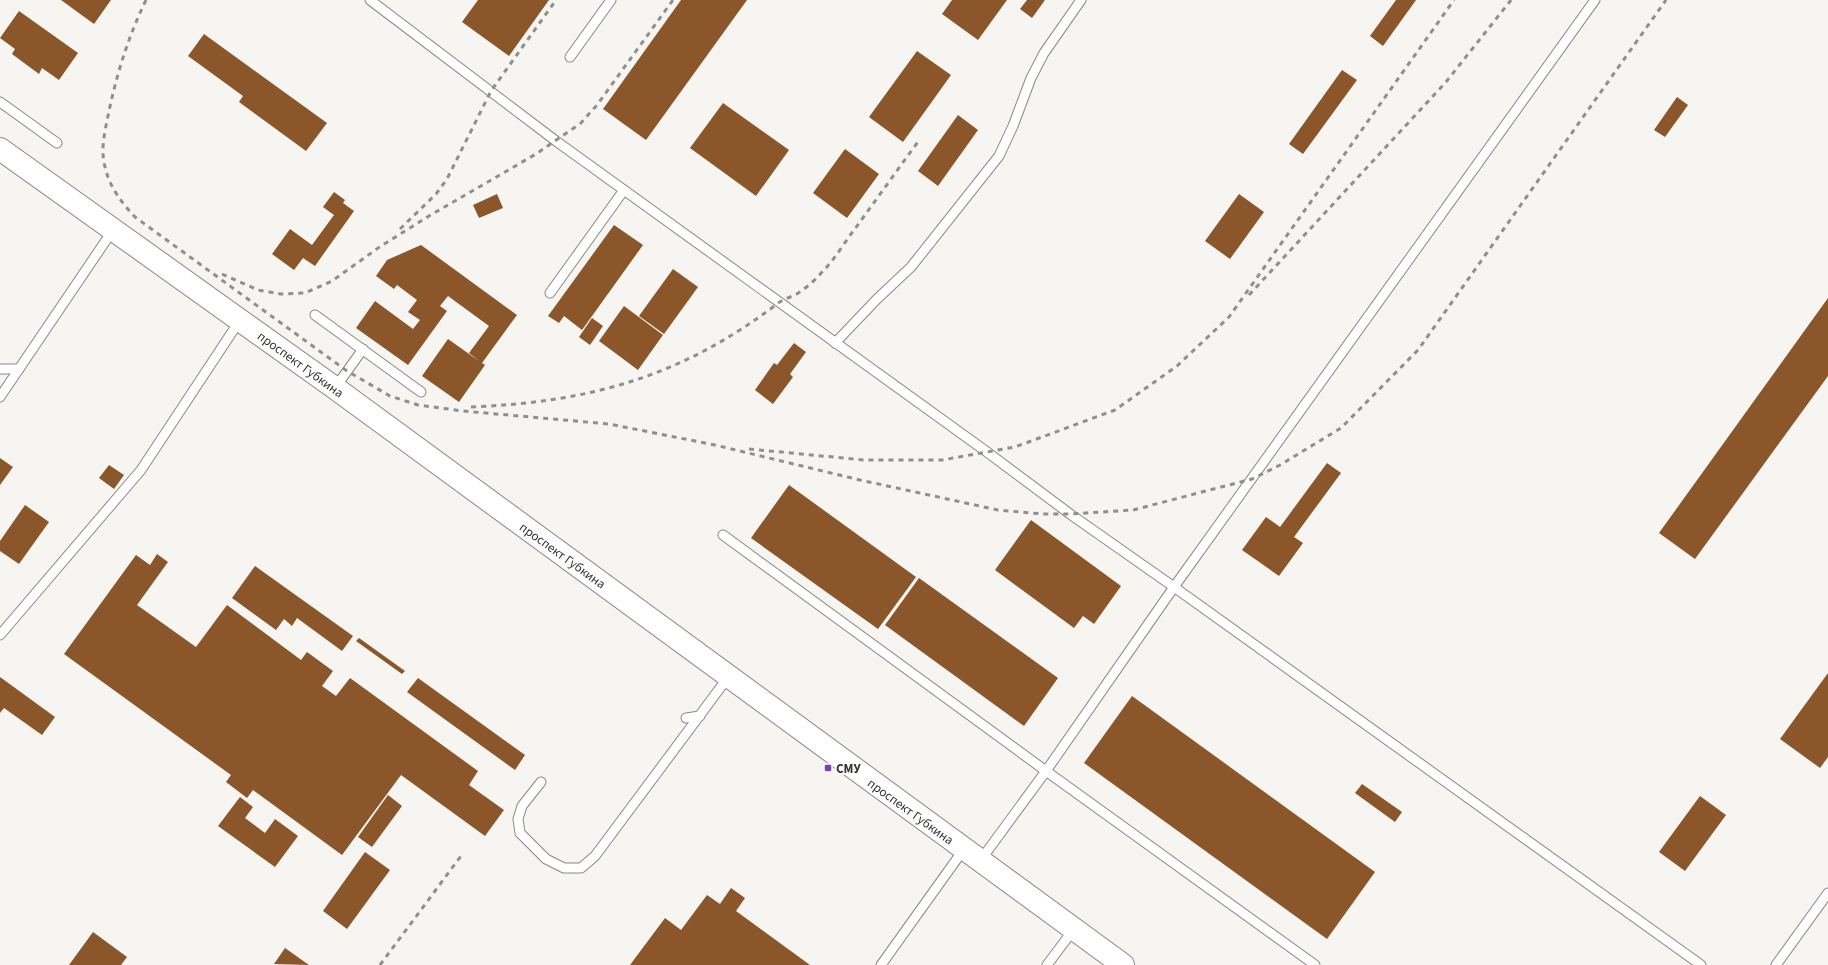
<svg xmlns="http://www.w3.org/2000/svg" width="1828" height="965" font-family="'Source Sans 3',sans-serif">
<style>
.building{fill:#8b562a}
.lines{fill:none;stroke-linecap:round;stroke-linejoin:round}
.lane-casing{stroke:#898985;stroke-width:11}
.secondary-casing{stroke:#898985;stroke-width:24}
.lane{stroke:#fff;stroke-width:9}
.secondary{stroke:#fff;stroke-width:22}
.rail{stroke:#8f8f8c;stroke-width:3;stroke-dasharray:5 5;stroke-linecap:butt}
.poi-dot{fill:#7743ba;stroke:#fff;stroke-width:1.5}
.labels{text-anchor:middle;stroke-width:4;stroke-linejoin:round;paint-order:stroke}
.street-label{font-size:13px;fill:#343432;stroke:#fff}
.poi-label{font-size:13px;font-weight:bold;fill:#343432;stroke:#fff;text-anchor:start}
</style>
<rect width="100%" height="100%" fill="#f6f5f1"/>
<!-- building -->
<g class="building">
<polygon points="61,0 111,0 94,24"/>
<polygon points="478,0 549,0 509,56 462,22"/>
<polygon points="681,0 747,0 646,140 603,109"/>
<polygon points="952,0 1007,0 978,40 942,14"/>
<polygon points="1027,0 1045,0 1032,18 1020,9"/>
<polygon points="1396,0 1416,0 1383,46 1370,36"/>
<polygon points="19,11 78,53 59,80 42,68 39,74 12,54 15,49 0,38"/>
<polygon points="204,34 327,123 306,151 239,102 243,96 188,56"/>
<polygon points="917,51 951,75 903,142 869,117"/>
<polygon points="1342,70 1357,80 1303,154 1289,144"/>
<polygon points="1677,97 1688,105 1665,137 1654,130"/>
<polygon points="723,103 789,150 756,196 690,148"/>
<polygon points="958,115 978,130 938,186 918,171"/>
<polygon points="845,149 879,174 847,218 813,193"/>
<polygon points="334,192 345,200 343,203 354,211 315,266 303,258 294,270 272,254 290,229 312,245 334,215 323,207"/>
<polygon points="497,194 503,208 479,218 473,205"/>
<polygon points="1239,194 1264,212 1230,259 1205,241"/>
<polygon points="614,225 643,245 582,330 564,316 559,323 548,316"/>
<polygon points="421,245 517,315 482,363 485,365 459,402 422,376 448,339 479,361 469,353 489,326 448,296 440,306 447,311 408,365 356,328 375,301 413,329 420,320 408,312 417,300 397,285 394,289 376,276 387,260"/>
<polygon points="673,269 698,287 664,334 639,316"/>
<polygon points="1828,298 1828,376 1695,559 1659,533"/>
<polygon points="624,306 663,335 638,370 599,341"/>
<polygon points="592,318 603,326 590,345 579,337"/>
<polygon points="794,343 806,352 790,374 793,377 773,404 755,390 774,363 777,365"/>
<polygon points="0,458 13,467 0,485"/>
<polygon points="1327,463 1341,473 1294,537 1303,543 1279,576 1242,550 1266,517 1280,527"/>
<polygon points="109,465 124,475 114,489 99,478"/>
<polygon points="789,485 916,577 878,629 751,538"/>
<polygon points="25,505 49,522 19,564 0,551 0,541"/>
<polygon points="1031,520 1121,586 1094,624 1083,616 1074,628 995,570"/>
<polygon points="157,554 168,562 137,605 196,647 227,605 301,660 307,652 333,671 322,686 336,696 350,678 478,771 469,785 504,810 485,836 401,775 342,855 253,790 247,798 226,782 231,775 64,654 136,555 150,565"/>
<polygon points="255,566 353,636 342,651 297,618 292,626 284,619 276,630 232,598"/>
<polygon points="919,578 1058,678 1024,726 885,625"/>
<polygon points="359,638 405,671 402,674 356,641"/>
<polygon points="1828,673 1828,757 1820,768 1780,739"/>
<polygon points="0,677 55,717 42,735 4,708 0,713"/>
<polygon points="418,678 525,755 515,770 407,692"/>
<polygon points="1132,696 1375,872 1327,939 1084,763"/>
<polygon points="1362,784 1402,812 1395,822 1355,793"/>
<polygon points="388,795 402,806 372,847 358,837"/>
<polygon points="1700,796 1726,815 1685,871 1659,852"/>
<polygon points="240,797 253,807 245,818 265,833 275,819 298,836 275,867 218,826"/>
<polygon points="365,852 390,870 347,929 323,911"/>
<polygon points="731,888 745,898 736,911 810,965 630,965 665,918 681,930 707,895 720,904"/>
<polygon points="93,932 127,957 121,965 69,965"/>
<polygon points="285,948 309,965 274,964"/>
</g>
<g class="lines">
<defs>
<g id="lane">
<polyline points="370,0 556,141 987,452 1070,514 1174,587 1701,965"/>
<polyline points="570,57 611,0"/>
<polyline points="0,102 57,143"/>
<polyline points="550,293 624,190"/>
<polyline points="315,315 421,392"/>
<polyline points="835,343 877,299 911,267 999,156 1013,126 1031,78 1044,53 1081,0"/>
<polyline points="0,369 19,369"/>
<polyline points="335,388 363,349"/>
<polyline points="0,397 113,230"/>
<polyline points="723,535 1046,771 1315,965"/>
<polyline points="0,635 141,470 240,320"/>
<polyline points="686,718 700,716"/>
<polyline points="541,782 522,806 518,819 520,833 546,859 564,868 581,868 595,856 729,676"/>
<polyline points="980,861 1046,771 1174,587 1595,0"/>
<polyline points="881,965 964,849"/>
<polyline points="1047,965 1074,929"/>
<polyline points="1776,965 1828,893"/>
</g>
<polyline id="secondary" points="0,149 335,388 1123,965"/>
</defs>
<!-- lane casing -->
<use href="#lane" class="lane-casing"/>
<!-- secondary casing -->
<use href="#secondary" class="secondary-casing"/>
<!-- lane -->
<use href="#lane" class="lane"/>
<!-- secondary -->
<use href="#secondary" class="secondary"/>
<!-- rail -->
<g class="rail">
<path d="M146,0c-18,37 -30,76 -38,116 -3,15 -7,31 -4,46 4,23 16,39 31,55l212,154 43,25 28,9 45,6 146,13 106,21 145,35 138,30 45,4h27l63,-4 119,-31 28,-14 61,-37 77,-78 248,-350"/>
<polyline points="400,229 436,194 447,179 491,91 556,0"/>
<polyline points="222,274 258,290 281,294 305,293 332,281 381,246 429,216 536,154 581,123 597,105 673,0"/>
<polyline points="1249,295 1446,82 1511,0"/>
<path d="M471,407c119,-5 210,-30 306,-103 7,-6 17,-7 24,-13 8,-5 16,-13 22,-20 12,-12 21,-28 31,-41 22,-30 44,-61 66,-91"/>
<polyline points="749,449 864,460 942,460 1015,447 1115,410 1177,366 1229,317 1454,0"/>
<polyline points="380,965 461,856"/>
</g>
</g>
<!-- markers -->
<rect class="poi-dot" x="824" y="764" width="8" height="8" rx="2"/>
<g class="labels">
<!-- street labels -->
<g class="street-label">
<text transform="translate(301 364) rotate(36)" y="5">проспект Губкина</text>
<text transform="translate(563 555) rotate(36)" y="5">проспект Губкина</text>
<text transform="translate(911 811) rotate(36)" y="5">проспект Губкина</text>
</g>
<!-- poi labels -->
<g class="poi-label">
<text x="836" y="773">СМУ</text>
</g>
</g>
</svg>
